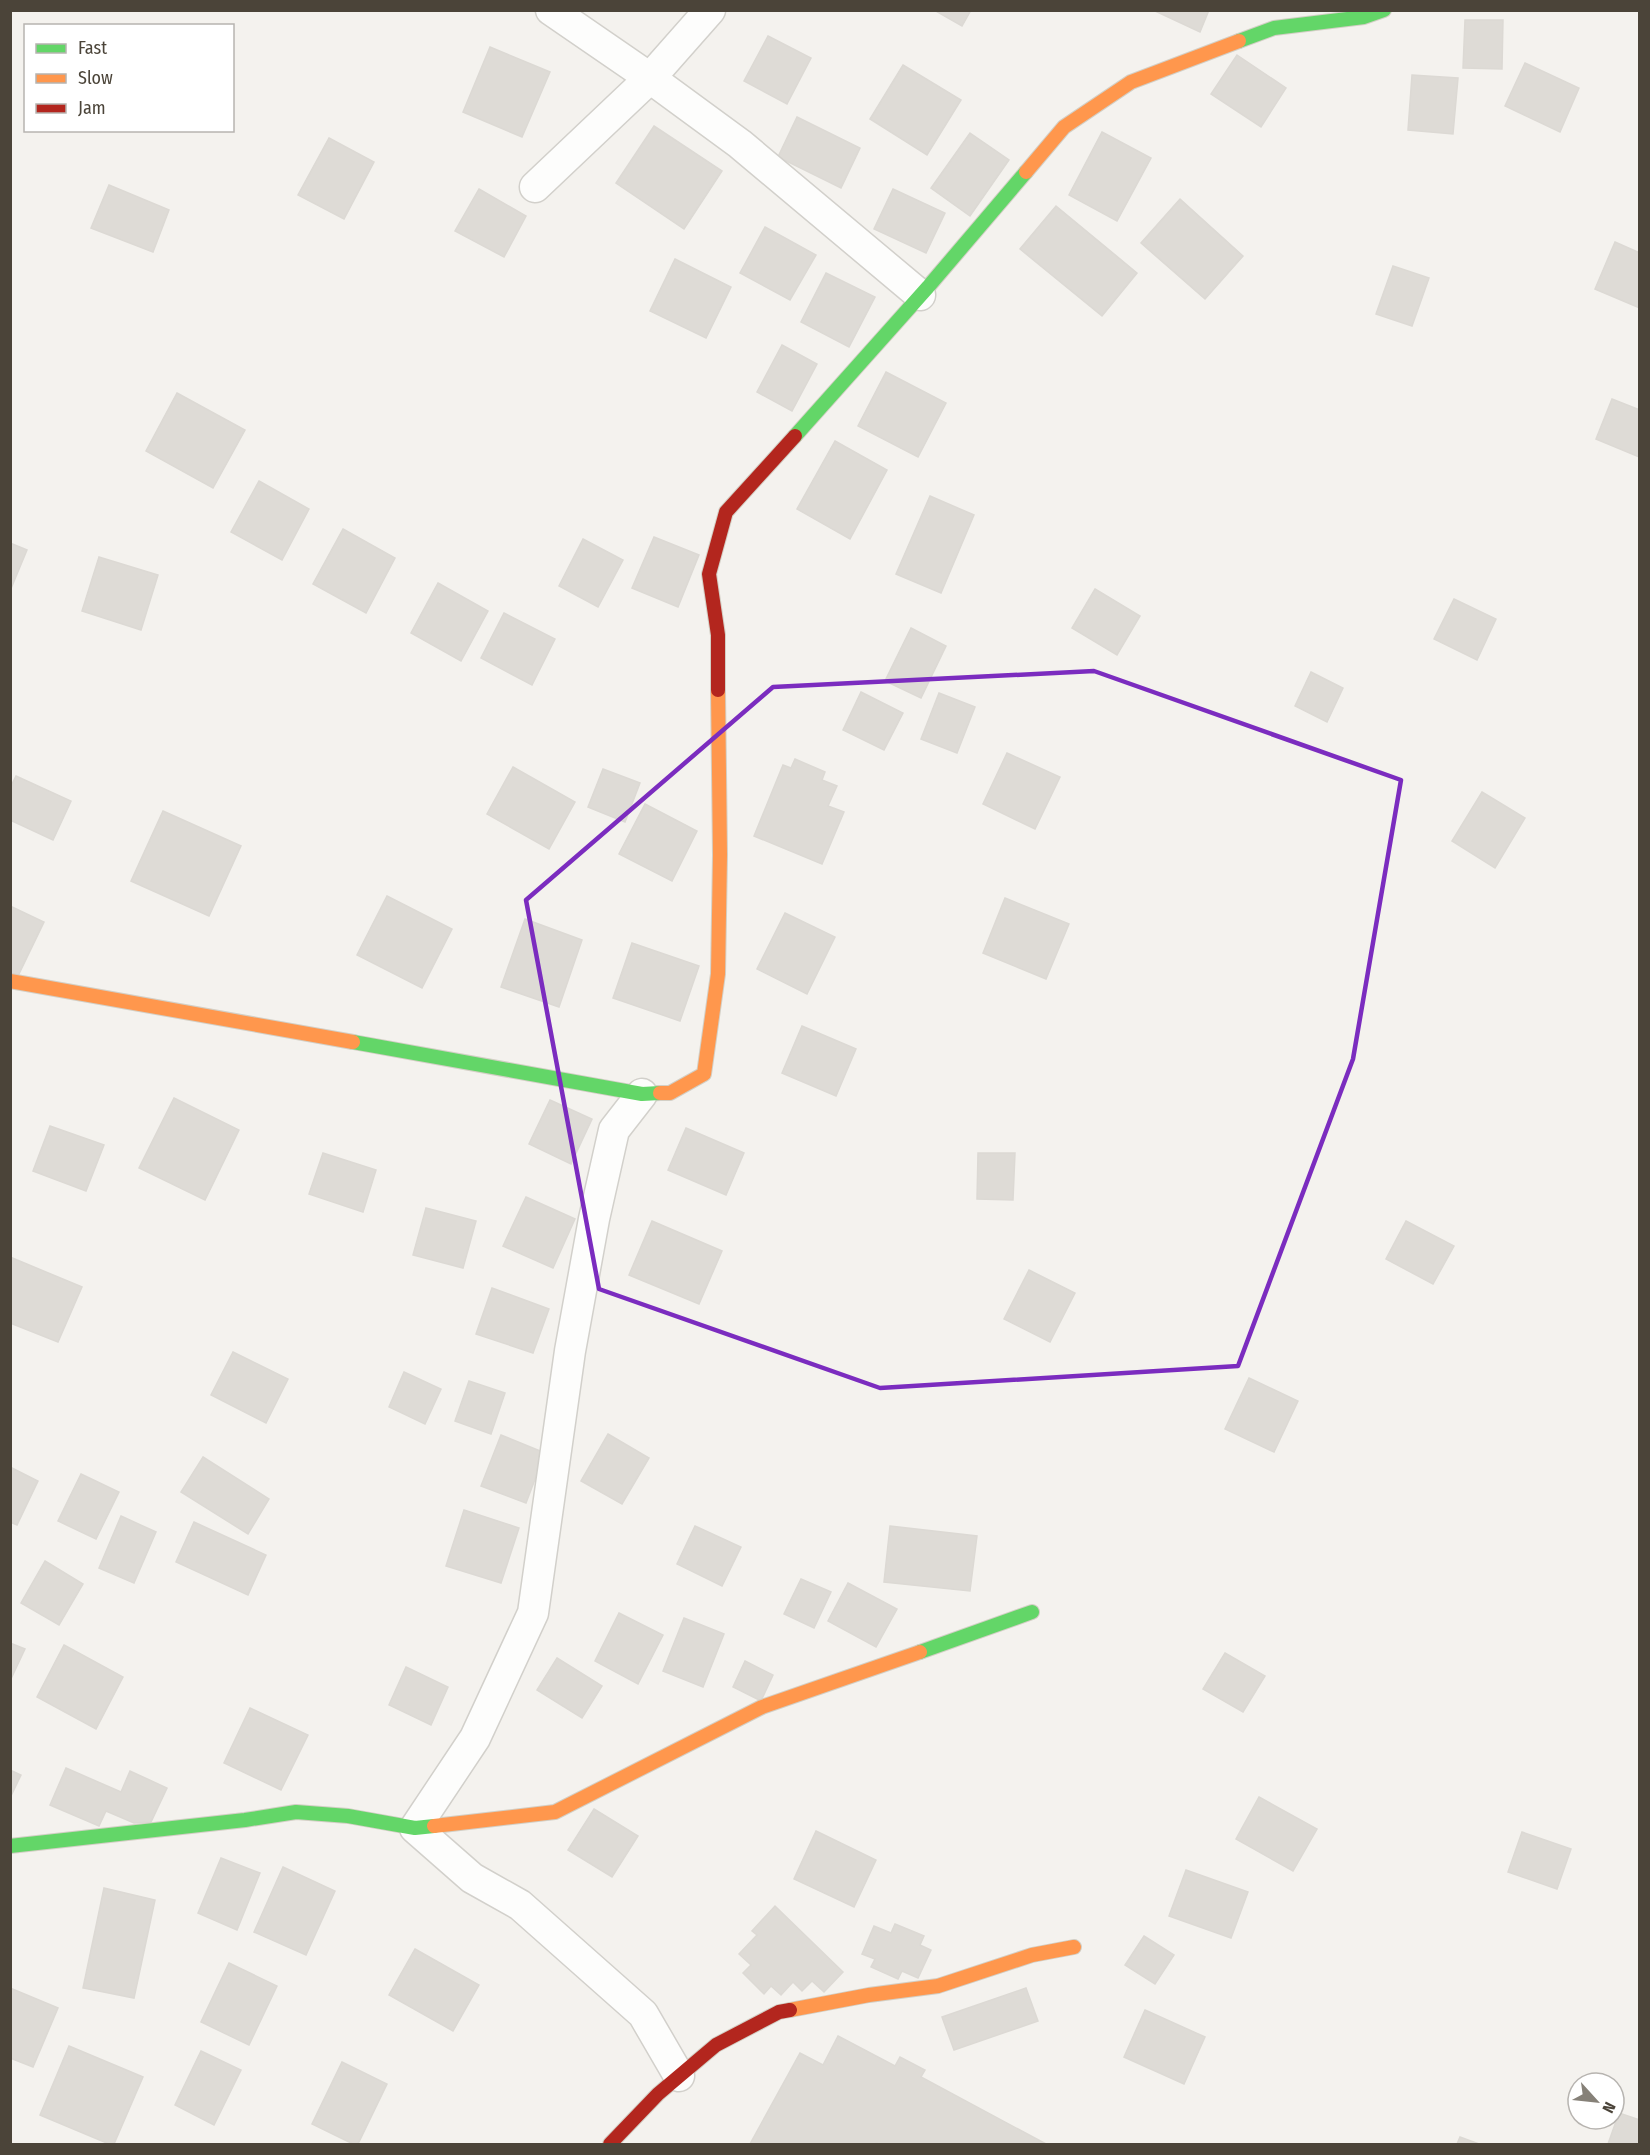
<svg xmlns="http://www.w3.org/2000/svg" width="1650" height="2155" font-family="'Fira Sans Condensed',sans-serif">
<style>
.building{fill:#dedbd6;stroke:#dcd9d4;stroke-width:1.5}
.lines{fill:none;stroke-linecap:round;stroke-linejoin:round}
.street-casing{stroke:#d2d0cb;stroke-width:33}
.fast-casing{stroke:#d3cfc5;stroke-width:16}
.slow-casing{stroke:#d3cfc5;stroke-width:16}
.jam-casing{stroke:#d3cfc5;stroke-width:16}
.street{stroke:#fdfdfc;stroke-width:30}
.fast{stroke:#63d668;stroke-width:14}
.slow{stroke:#ff974d;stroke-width:14}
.jam{stroke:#b3261e;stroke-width:14}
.marked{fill:none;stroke:#7b2cbf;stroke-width:4.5;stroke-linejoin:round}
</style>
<rect width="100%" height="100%" fill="#f4f2ee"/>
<!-- building -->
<g class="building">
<polygon points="934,10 971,10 962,26"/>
<polygon points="1153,10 1209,10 1200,32"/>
<polygon points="1465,20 1503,20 1502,69 1463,68"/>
<polygon points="768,36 811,58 787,104 744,81"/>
<polygon points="490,47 550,72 522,137 463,112"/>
<polygon points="1237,55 1286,88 1261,127 1211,94"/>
<polygon points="1525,63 1579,88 1560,132 1505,106"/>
<polygon points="903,65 961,100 927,155 870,119"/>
<polygon points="1412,75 1458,78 1453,134 1408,130"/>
<polygon points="797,117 860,148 841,188 778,157"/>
<polygon points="654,126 722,171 684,229 616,183"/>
<polygon points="1102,132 1151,158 1117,221 1069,195"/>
<polygon points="970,133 1009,160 970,216 931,188"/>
<polygon points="329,138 374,162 344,219 298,195"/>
<polygon points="109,185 169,210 153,252 91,228"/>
<polygon points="479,189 526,216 504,257 455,231"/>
<polygon points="893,189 945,213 926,253 874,229"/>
<polygon points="1180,199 1243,256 1205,299 1141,243"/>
<polygon points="1056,206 1137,273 1102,316 1020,249"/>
<polygon points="765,227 816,255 790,300 740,273"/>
<polygon points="1615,242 1640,253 1640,308 1595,289"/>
<polygon points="675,259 731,287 706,338 650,311"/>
<polygon points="1393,266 1429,278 1412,326 1376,314"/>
<polygon points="826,273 875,297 849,347 801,322"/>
<polygon points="782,345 817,364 792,411 757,392"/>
<polygon points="886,372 946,403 918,457 858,426"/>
<polygon points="177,393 245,430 213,488 146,451"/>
<polygon points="1612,399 1640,410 1639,457 1596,439"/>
<polygon points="835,441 887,470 850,539 797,509"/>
<polygon points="259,481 309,509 282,560 231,532"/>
<polygon points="930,496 974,515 941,593 896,574"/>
<polygon points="343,529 395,558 366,613 313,584"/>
<polygon points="654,537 699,555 678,607 632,588"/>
<polygon points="583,539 623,560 598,607 559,586"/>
<polygon points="10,543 27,550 10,591"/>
<polygon points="99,557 158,575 141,630 82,611"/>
<polygon points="438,583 488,611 461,661 411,633"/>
<polygon points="1095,589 1140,616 1117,655 1072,628"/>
<polygon points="1454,599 1496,619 1477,660 1434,639"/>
<polygon points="504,613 555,639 532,685 481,658"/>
<polygon points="911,628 946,646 921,698 885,681"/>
<polygon points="1311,672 1343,688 1327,722 1295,706"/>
<polygon points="861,692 903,713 884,750 843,730"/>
<polygon points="939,693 975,707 957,753 921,739"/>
<polygon points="1007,753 1060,777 1035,829 983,804"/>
<polygon points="795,759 825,772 822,780 837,786 828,806 844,812 822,864 754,836 783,765 791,768"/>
<polygon points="513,767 575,802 549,849 487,814"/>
<polygon points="603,769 640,783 625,822 588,807"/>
<polygon points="16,776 71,801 53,840 10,820 10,788"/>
<polygon points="1482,792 1525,818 1495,868 1452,841"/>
<polygon points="645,804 697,831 672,881 619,854"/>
<polygon points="163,811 241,846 209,916 131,881"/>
<polygon points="387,896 452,929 422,988 357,955"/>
<polygon points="1005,898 1069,924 1046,979 983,953"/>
<polygon points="10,906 44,922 17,978 10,975"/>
<polygon points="785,913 835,937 807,994 757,969"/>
<polygon points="525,919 582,940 559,1007 501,987"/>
<polygon points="632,943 699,966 680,1021 613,998"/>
<polygon points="802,1026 856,1049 836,1096 782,1073"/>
<polygon points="174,1098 239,1130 205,1200 139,1168"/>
<polygon points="550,1100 592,1119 571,1164 529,1144"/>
<polygon points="50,1126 104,1145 86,1191 33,1171"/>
<polygon points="686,1128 744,1153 726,1195 668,1170"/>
<polygon points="323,1153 376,1170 363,1212 309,1194"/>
<polygon points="978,1153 1015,1153 1013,1200 977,1199"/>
<polygon points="526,1197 575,1219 553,1268 503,1246"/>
<polygon points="426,1208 476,1221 463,1268 413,1255"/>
<polygon points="652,1221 722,1251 699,1304 629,1275"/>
<polygon points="1406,1221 1454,1246 1433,1284 1386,1259"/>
<polygon points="10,1257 82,1287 58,1342 10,1323"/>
<polygon points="1029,1270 1075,1293 1050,1342 1004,1319"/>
<polygon points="492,1288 549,1309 533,1353 476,1334"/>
<polygon points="233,1352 288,1379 266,1423 211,1395"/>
<polygon points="404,1372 441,1389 425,1424 389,1407"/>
<polygon points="1249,1378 1298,1401 1274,1452 1225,1429"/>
<polygon points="469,1381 505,1393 491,1434 455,1421"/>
<polygon points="608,1434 649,1458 622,1504 581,1481"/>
<polygon points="501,1435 545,1453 526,1503 481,1486"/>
<polygon points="203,1457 269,1499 248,1534 181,1492"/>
<polygon points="10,1467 38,1481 17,1525 10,1522"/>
<polygon points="81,1474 119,1492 96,1539 58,1521"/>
<polygon points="464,1510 519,1528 501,1583 446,1566"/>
<polygon points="121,1516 156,1532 134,1583 99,1568"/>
<polygon points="194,1522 266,1555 248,1595 176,1562"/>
<polygon points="695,1526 741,1547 722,1586 677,1564"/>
<polygon points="890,1526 977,1536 970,1591 884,1582"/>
<polygon points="45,1561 83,1584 59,1625 21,1603"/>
<polygon points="801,1579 831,1592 814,1628 784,1614"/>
<polygon points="848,1583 897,1609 876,1647 828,1621"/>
<polygon points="619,1613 663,1635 638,1684 595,1661"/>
<polygon points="684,1618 724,1634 703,1687 663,1671"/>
<polygon points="10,1643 25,1649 10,1681"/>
<polygon points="64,1645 123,1677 96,1729 37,1697"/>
<polygon points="1225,1653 1265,1676 1243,1712 1203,1689"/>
<polygon points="557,1658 602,1686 582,1718 537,1690"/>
<polygon points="745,1661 773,1675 761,1701 733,1687"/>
<polygon points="406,1667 448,1687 431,1725 389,1705"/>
<polygon points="250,1708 308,1735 281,1790 224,1763"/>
<polygon points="66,1768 121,1792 130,1771 167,1788 151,1822 134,1823 106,1811 99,1826 50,1805"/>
<polygon points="10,1770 21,1775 10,1798"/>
<polygon points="1259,1797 1317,1829 1293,1871 1236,1839"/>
<polygon points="594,1809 638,1836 612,1877 568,1850"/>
<polygon points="816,1831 876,1860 854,1907 794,1879"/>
<polygon points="1522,1832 1571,1849 1557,1889 1508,1872"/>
<polygon points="221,1858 260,1873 237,1930 198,1913"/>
<polygon points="283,1867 335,1891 306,1955 254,1932"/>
<polygon points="1186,1870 1248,1892 1231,1938 1169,1916"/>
<polygon points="104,1888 155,1900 134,1998 83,1988"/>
<polygon points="775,1906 843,1972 824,1992 812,1981 802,1991 793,1982 781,1995 771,1986 764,1994 743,1973 751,1965 739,1954 757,1935 752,1931"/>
<polygon points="895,1924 924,1936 920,1945 931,1950 918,1978 902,1971 898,1979 871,1967 875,1959 862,1954 874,1926 891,1933"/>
<polygon points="1144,1936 1174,1955 1155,1984 1125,1965"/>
<polygon points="415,1949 479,1985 453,2031 389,1995"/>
<polygon points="229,1963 277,1986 249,2045 201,2022"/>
<polygon points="10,1988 58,2008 33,2067 10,2058"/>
<polygon points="1026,1988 1038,2021 954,2050 942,2017"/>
<polygon points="1145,2010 1205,2037 1184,2084 1124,2057"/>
<polygon points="838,2036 895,2066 900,2057 925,2070 921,2077 1046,2144 879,2144 876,2143 875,2144 750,2144 800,2053 823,2065"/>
<polygon points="69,2046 143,2077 114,2144 109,2144 40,2115"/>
<polygon points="201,2051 241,2070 214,2125 175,2105"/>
<polygon points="342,2062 387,2084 358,2144 353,2144 312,2124"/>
<polygon points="1619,2113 1640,2120 1640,2144 1608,2144"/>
<polygon points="1460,2137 1479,2144 1457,2144"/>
</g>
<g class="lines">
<defs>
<g id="street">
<polyline points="551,10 650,78 740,144 920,295"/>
<polyline points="535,187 650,78 710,10"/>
<polyline points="642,1094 614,1130 594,1219 570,1351 533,1613 475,1738 415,1828 472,1878 520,1905 643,2014 679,2076"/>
</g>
<g id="fast">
<polyline points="1239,41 1274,28 1364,17 1384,10"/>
<polyline points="795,436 928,287 1026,172"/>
<polyline points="353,1042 642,1094 660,1093"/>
<polyline points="920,1652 1032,1612"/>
<polyline points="10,1846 245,1820 296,1812 348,1816 415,1828 434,1826"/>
</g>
<g id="slow">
<polyline points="1026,172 1064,127 1131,82 1239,41"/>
<polyline points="10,981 353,1042"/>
<polyline points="660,1093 670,1093 704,1074 718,974 720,855 718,690"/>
<polyline points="434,1826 555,1812 762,1707 920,1652"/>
<polyline points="790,2010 869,1995 938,1986 1032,1955 1074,1947"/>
</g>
<g id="jam">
<polyline points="718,690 718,635 709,574 726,512 795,436"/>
<polyline points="610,2144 658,2094 716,2045 779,2012 790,2010"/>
</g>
</defs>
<!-- street casing -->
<use href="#street" class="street-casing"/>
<!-- fast casing -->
<use href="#fast" class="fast-casing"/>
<!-- slow casing -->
<use href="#slow" class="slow-casing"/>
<!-- jam casing -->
<use href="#jam" class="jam-casing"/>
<!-- street -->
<use href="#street" class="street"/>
<!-- fast -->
<use href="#fast" class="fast"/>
<!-- slow -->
<use href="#slow" class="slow"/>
<!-- jam -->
<use href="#jam" class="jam"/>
</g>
<!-- marked area -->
<path class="marked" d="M1094,671l307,109 -48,279 -115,307 -358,22 -281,-99 -73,-389 247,-213z"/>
<!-- border -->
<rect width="1650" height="2155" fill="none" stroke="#4b4439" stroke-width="24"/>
<!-- legend -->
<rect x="24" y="24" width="210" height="108" fill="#ffffff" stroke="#b7b4b0" stroke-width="1.5"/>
<rect x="36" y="44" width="30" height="9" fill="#63d668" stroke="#b7b4b0" stroke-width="1.5"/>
<text x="78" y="54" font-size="18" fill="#4b4439">Fast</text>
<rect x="36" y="74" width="30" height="9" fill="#ff974d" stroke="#b7b4b0" stroke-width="1.5"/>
<text x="78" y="84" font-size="18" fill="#4b4439">Slow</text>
<rect x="36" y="104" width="30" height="9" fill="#b3261e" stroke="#b7b4b0" stroke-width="1.5"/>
<text x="78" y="114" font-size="18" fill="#4b4439">Jam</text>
<!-- north arrow -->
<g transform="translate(1596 2101) rotate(117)"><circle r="28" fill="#ffffff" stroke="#b7b4b0" stroke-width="1.5"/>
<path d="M0-4.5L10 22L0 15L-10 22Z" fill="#868178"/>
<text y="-9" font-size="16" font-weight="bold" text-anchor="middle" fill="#4b4439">N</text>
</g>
</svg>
